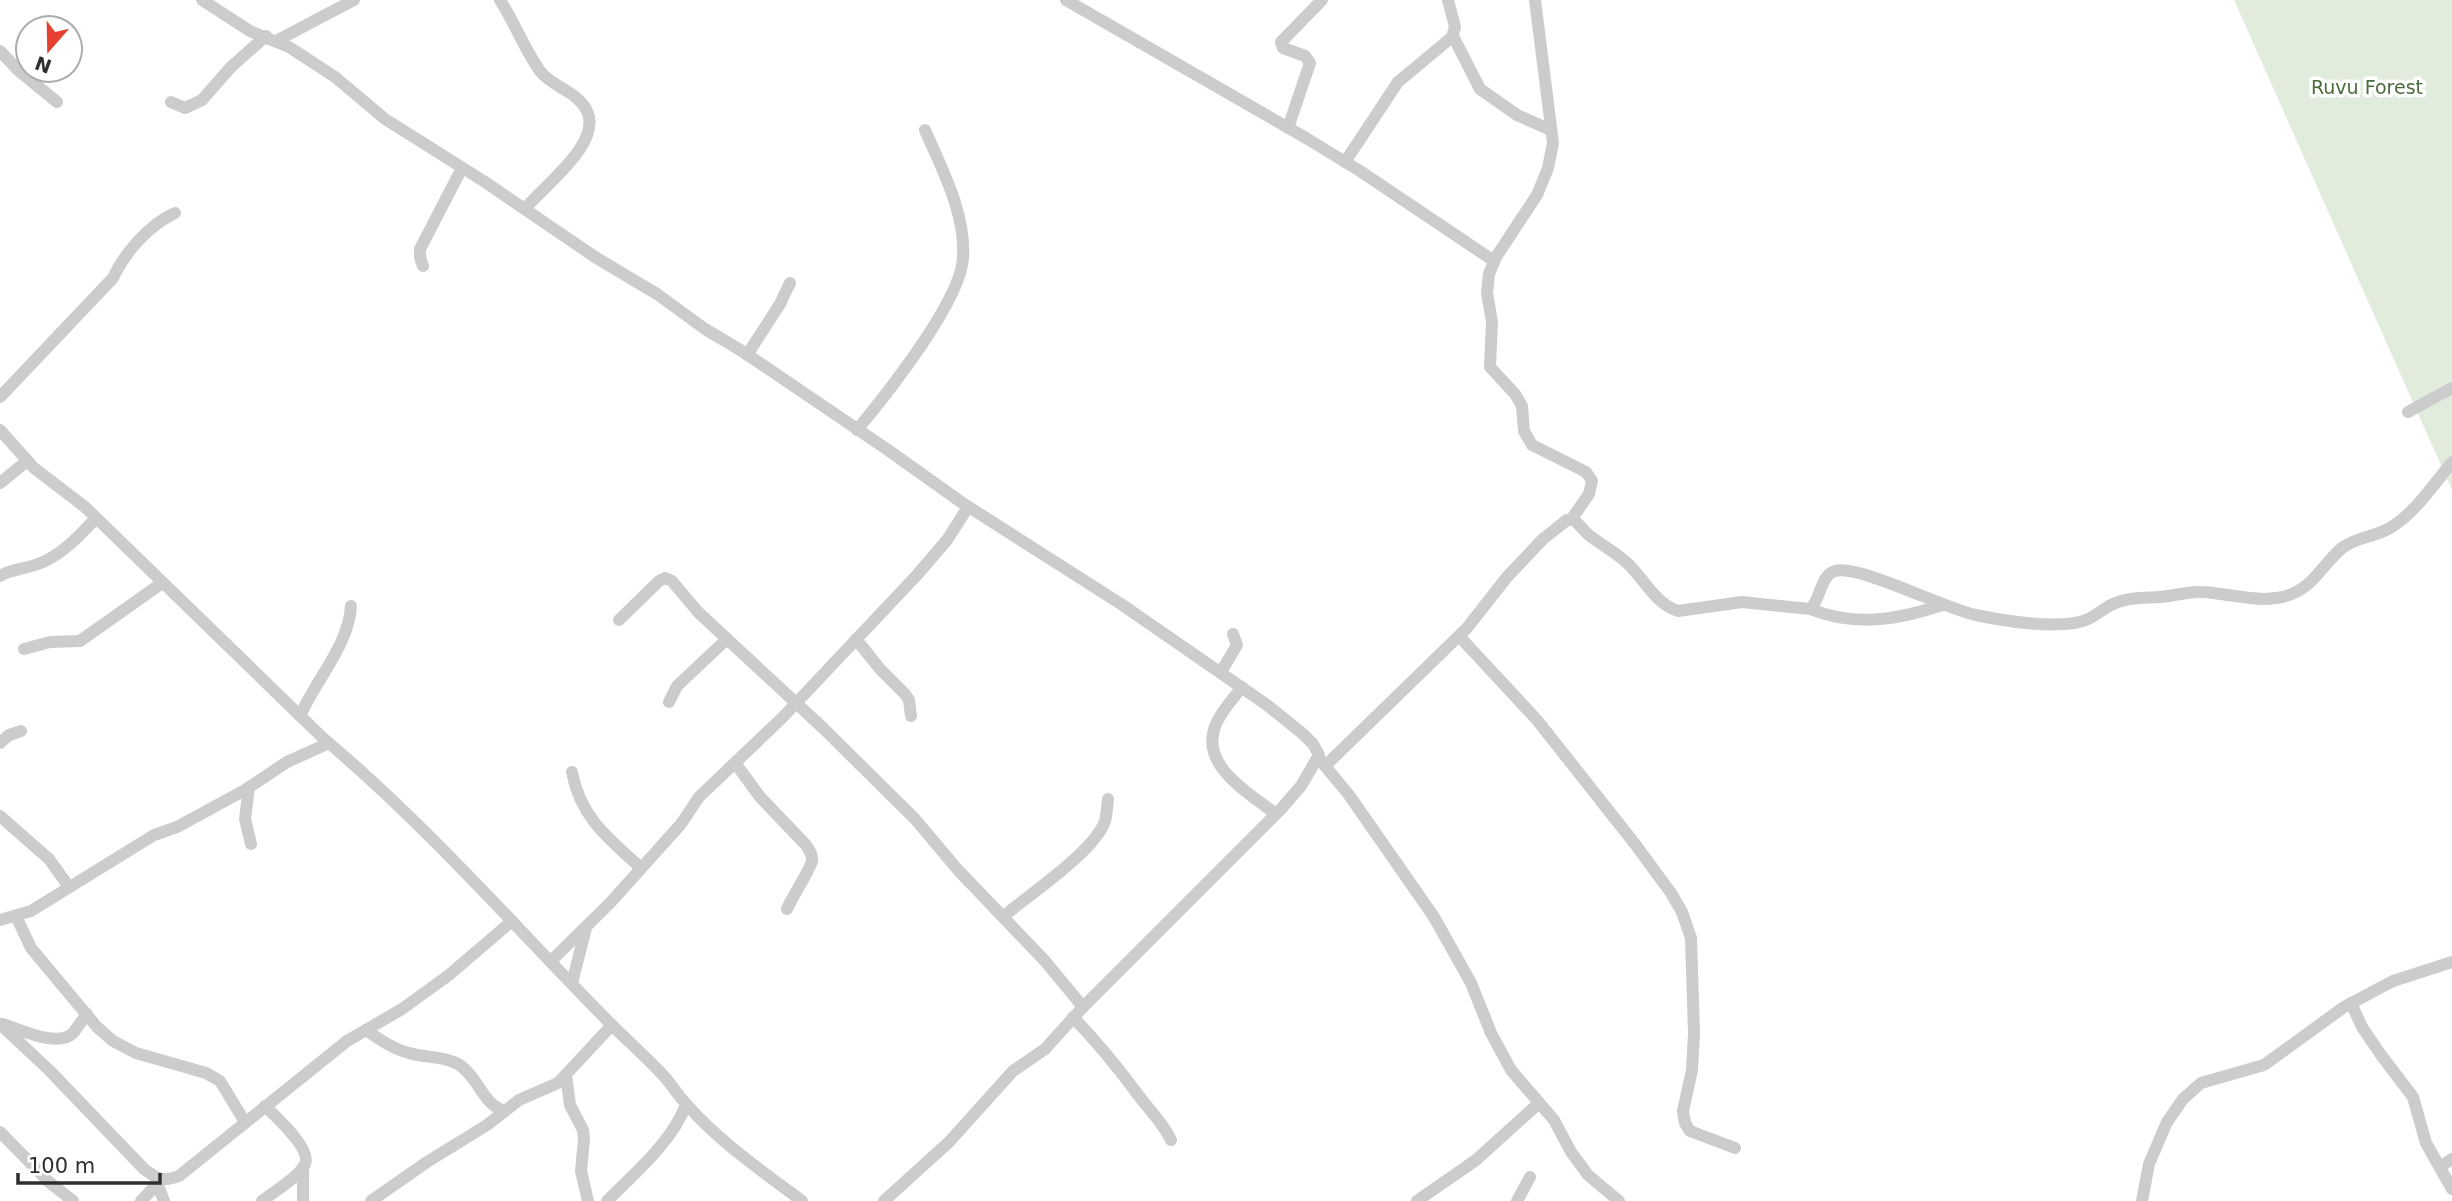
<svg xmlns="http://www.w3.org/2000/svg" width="2452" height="1201" font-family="'DejaVu Sans',sans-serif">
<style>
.green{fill:#e2ecdc}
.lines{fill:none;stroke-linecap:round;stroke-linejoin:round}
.minor{stroke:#ccc;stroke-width:12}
.labels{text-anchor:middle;stroke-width:7;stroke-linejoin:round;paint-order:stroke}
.park-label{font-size:19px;fill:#4a6b3b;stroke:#fff}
</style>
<rect width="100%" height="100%" fill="#fff"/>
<!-- green -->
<polygon class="green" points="2234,0 2452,0 2452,490"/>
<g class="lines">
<!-- minor -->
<g class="minor">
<polyline points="202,0 250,31 289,47 335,77 385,119 485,182 595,257 657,294 705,329 742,351 888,450 961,502 1121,604 1267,705 1303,734 1313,744 1319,755 1301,786 1281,809 1083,1007 1045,1049 1013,1071 949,1142 884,1201"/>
<path d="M500,0c15,23 24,49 40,71 12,16 35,19 46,38 19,33 -43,77 -61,100"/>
<polyline points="1066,0 1306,138 1360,171 1494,261"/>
<polyline points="1535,0 1553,143 1548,168 1537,195 1496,257 1489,274 1487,293 1492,322 1490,367 1515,394 1522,406 1524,431 1532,445 1586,472 1592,481 1589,494 1571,520"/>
<polyline points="1453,36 1480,89 1517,115 1551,130"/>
<polyline points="276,41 354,0"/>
<polyline points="0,51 18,70 57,102"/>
<polyline points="171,102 185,108 202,100 231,67 266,36"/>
<polyline points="1288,128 1310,63 1305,56 1283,48 1281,42 1322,0"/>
<polyline points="1345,162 1398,82 1452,37 1455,27 1448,0"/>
<polyline points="423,266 420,257 420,249 462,168"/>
<polyline points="747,355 780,304 790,283"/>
<path d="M0,397l113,-119c12,-26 36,-53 62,-65"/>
<polyline points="2408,412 2452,388"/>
<path d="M0,430l34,38 51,39 238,231c100,84 186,182 278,276 19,20 41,39 60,59 10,10 17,23 27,33 33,37 74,65 114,95"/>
<path d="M857,430c29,-35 104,-129 106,-172 3,-44 -21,-89 -38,-128"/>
<polyline points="0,483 27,461"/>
<path d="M0,576c12,-7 25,-7 38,-12 23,-8 42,-29 58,-46"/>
<path d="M1810,609c45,18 88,11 132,-4"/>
<polyline points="619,620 659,581 665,578 672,581 698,612 823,728 915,819 958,870 1045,961 1083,1007"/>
<polyline points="1459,636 1537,720 1635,844 1671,893 1682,912 1691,938 1694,1033 1692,1070 1683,1111 1685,1123 1690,1131 1735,1148"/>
<polyline points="856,639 880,669 905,694 909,700 911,716"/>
<polyline points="24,649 50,642 80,641 162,583"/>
<polyline points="1221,672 1237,645 1233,634"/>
<path d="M1242,687c-9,12 -20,23 -26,37 -18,41 33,69 60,90"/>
<polyline points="669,702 677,686 727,639"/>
<path d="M300,716c15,-35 49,-71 51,-110"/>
<polyline points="0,743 9,735 21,731"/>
<polyline points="1320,760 1349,795 1434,917 1471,983 1491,1033 1511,1070 1554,1120 1571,1152 1588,1175 1619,1201"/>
<path d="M736,764l24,33 46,48c3,5 7,10 6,16 -2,9 -20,36 -25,48"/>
<path d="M1325,766l142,-138 40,-51 36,-38 24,-19h7c6,5 10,11 16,16 12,9 25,16 36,26 18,16 28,41 52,49l64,-9 68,7c11,-9 10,-34 25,-38 24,-7 110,38 141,44 28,6 84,15 110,5 10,-4 18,-12 27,-16 16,-7 31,-6 47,-7 14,-1 28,-6 42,-5 29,1 66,15 94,0 19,-9 30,-31 46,-44 14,-11 33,-11 48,-20 25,-15 44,-44 62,-66"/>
<path d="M572,772c8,45 37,67 69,96"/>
<polyline points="249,787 245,819 251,844"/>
<polyline points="0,816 49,859 69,887"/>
<polyline points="16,916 31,948 97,1027 113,1041 136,1053 206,1073 220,1081 245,1122"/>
<path d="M1004,916c26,-22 91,-65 101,-95 2,-7 2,-15 3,-22"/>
<polyline points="0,920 31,911 154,835 177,827 245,790 287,762 329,743"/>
<polyline points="551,961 610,903 681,824 699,797 782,718 917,575 947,540 968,507"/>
<polyline points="572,983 586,928"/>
<polyline points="2351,1003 2362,1027 2381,1055 2413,1097 2426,1143 2452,1189"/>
<path d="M1073,1017c23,24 43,48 63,75 12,17 26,29 35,48"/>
<path d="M0,1024l50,47 94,98c13,10 20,13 35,7l168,-135 55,-32 47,-34 63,-54"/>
<path d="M3,1024c19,6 55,24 70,9 5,-6 9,-13 14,-19"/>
<path d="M366,1030c13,9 27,19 43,23 16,5 38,3 52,13 19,14 21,38 44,45"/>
<polyline points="566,1075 570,1105 583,1130 584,1139 581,1171 588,1201"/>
<polyline points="0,1132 49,1182 73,1201"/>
<polyline points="303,1167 303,1201"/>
<polyline points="2440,1167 2452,1159"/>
<polyline points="157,1183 164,1201"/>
<polyline points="141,1201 161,1180"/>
<path d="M262,1201c11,-9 38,-24 43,-37 7,-15 -29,-47 -40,-58"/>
<polyline points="371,1201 427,1162 487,1125 519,1100 558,1083 612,1025"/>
<path d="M607,1201c28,-28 64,-58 79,-96"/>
<polyline points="1417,1201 1476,1160 1539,1103"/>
<polyline points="1517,1201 1530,1177"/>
<polyline points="2142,1201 2149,1164 2167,1122 2183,1099 2201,1083 2264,1065 2344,1007 2393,981 2452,962"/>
</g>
</g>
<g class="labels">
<!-- park labels -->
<g class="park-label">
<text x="2367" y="94">Ruvu Forest</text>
</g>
</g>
<!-- north arrow -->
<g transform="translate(49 49) rotate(200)"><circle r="33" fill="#ffffff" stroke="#acacac" stroke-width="2"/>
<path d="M0-5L12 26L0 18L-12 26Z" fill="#e64030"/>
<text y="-10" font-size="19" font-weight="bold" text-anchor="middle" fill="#2f2f2f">N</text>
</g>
<!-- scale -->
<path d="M18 1173v10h142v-10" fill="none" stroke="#2f2f2f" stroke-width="3.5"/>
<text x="28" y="1173" font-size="21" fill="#2f2f2f" stroke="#ffffff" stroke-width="5" paint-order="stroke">100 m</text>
</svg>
